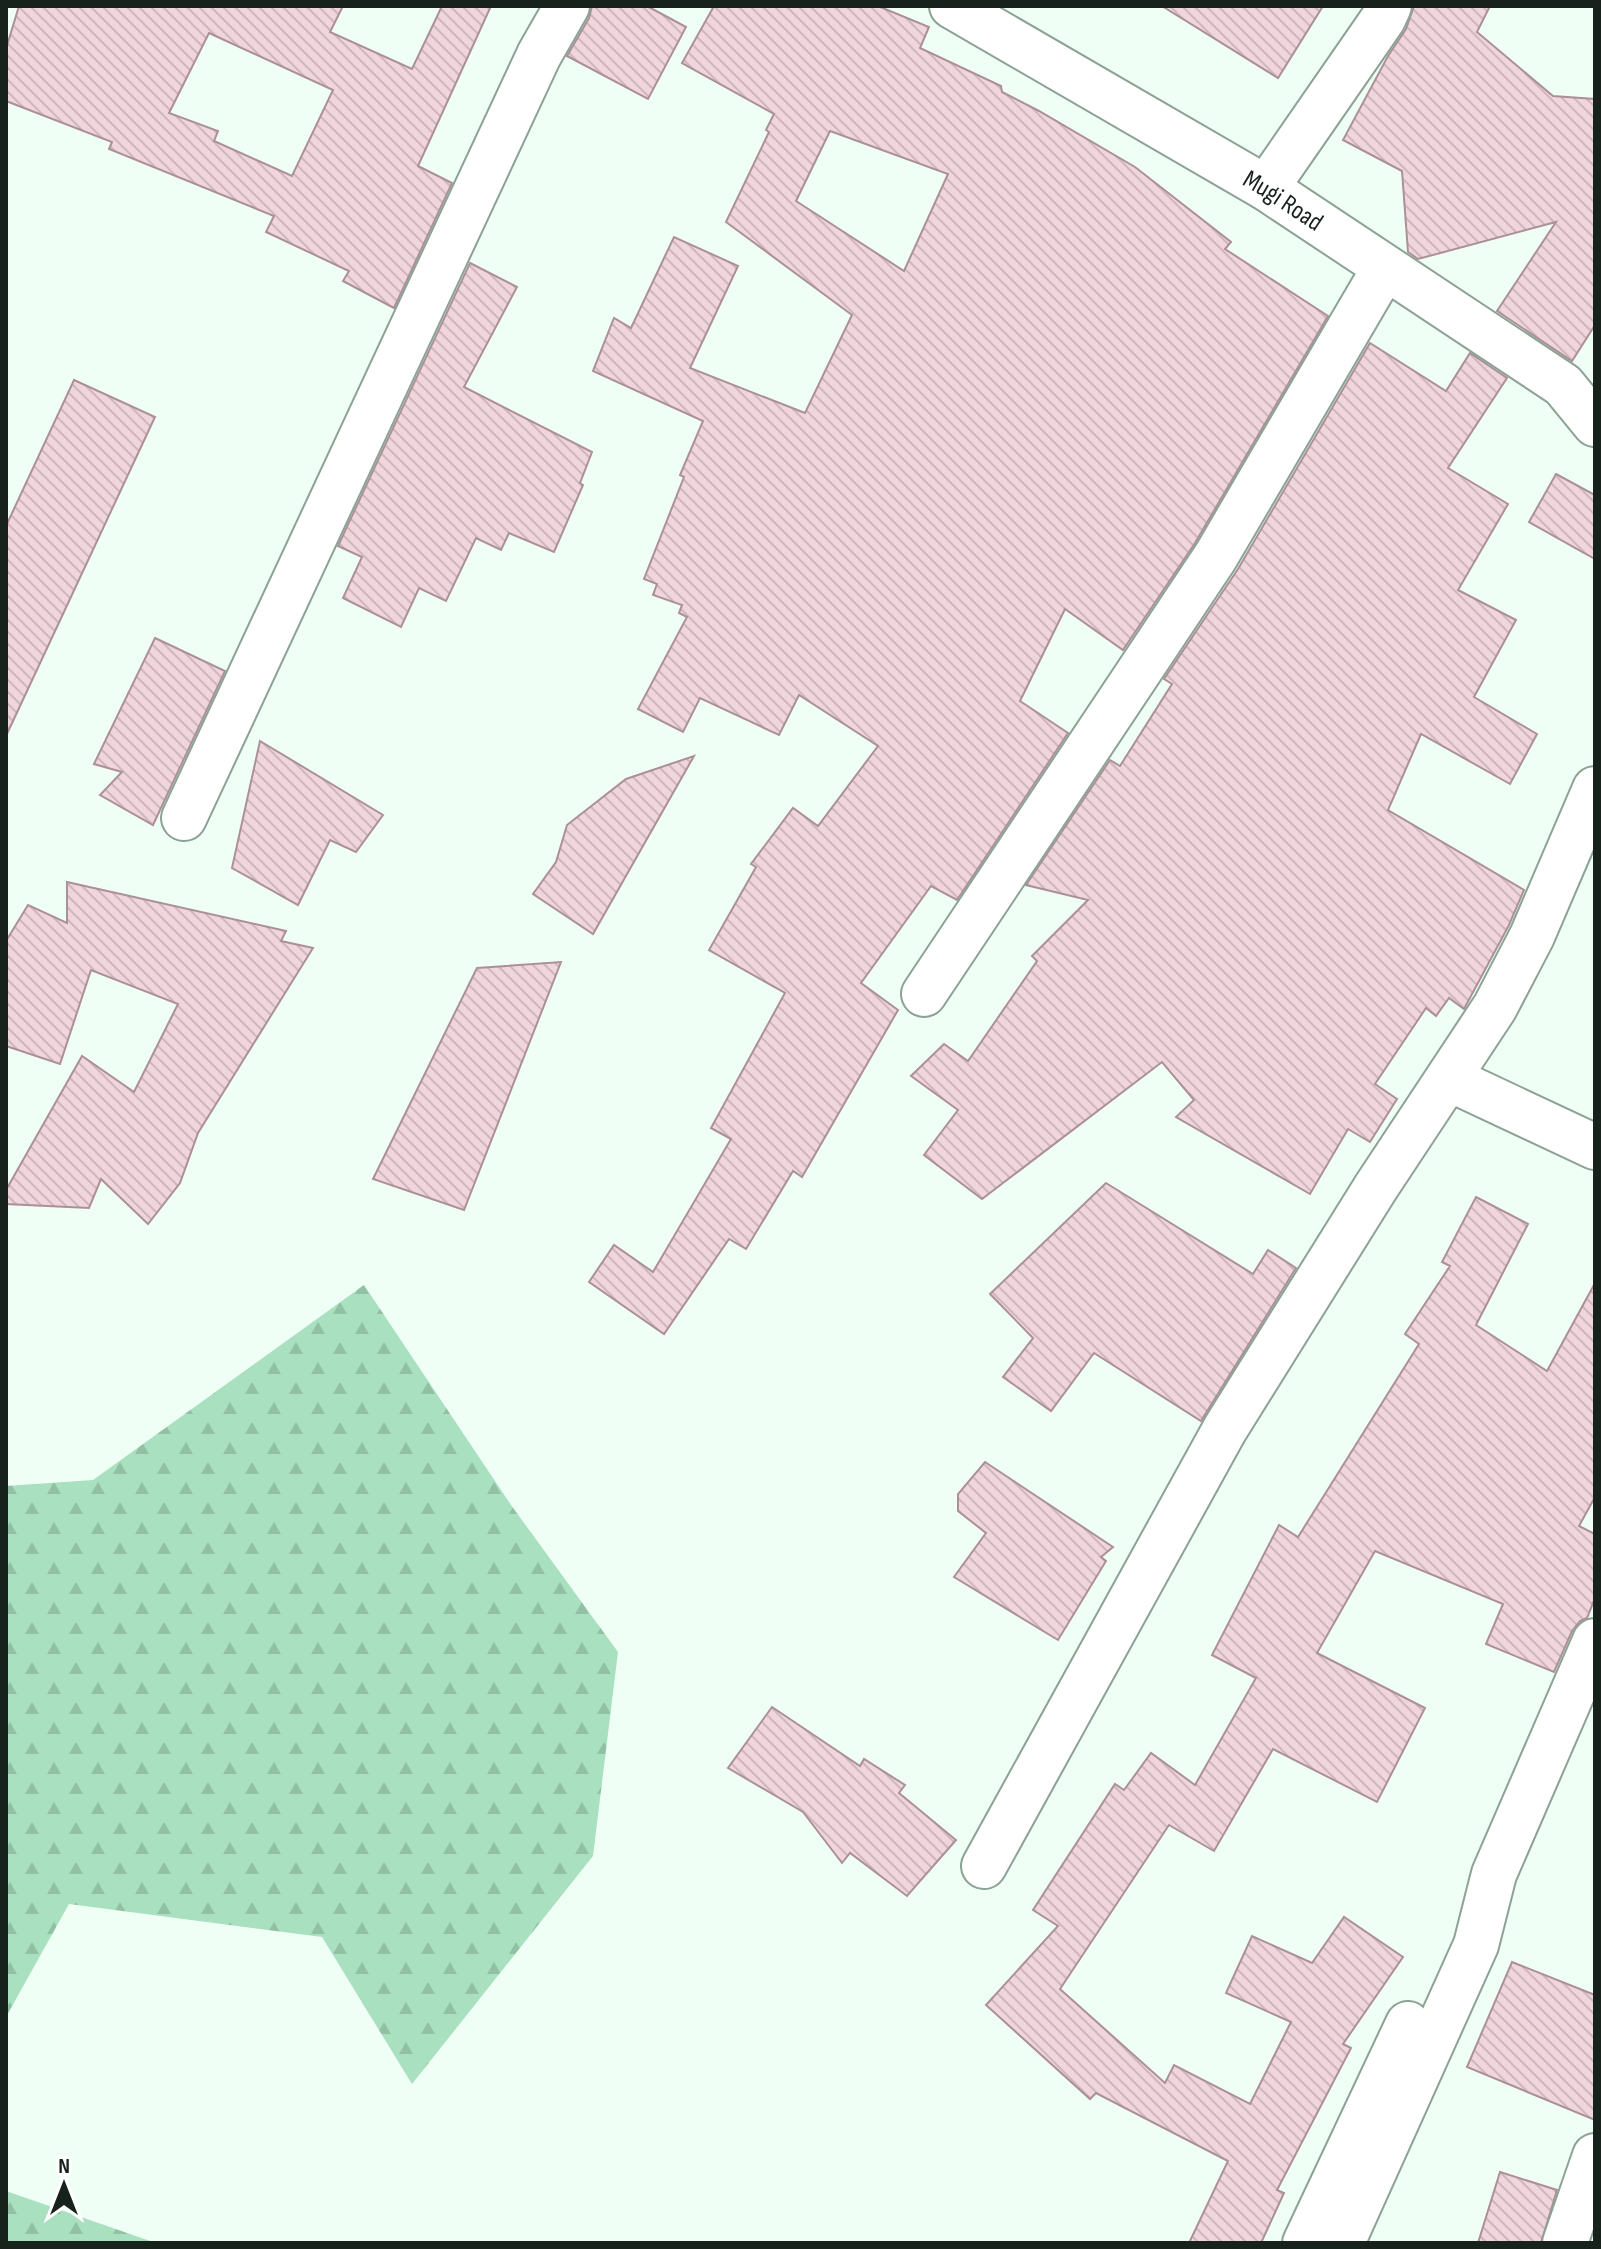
<svg xmlns="http://www.w3.org/2000/svg" width="1601" height="2249" font-family="'Sofia Sans Condensed',sans-serif">
<style>
.forest{fill:url(#forest-firs)}
.building{fill:url(#building-back-hatch);stroke:#ab9098;stroke-width:2;fill-rule:evenodd}
.lines{fill:none;stroke-linecap:round;stroke-linejoin:round}
.minor-casing{stroke:#8ba294;stroke-width:48}
.minor{stroke:#fff;stroke-width:44}
.labels{text-anchor:middle;stroke-width:8;stroke-linejoin:round;paint-order:stroke}
.street-label{font-size:26px;fill:#18221c;stroke:#fff}
</style>
<defs>
<pattern id="forest-firs" width="22" height="20" patternUnits="userSpaceOnUse" patternTransform="scale(2)"><rect width="22" height="20" fill="#a9e0c0"/><path d="M5 1l3.5 6h-7zM16 11l3.5 6h-7z" fill="#91c0a4"/></pattern>
<pattern id="building-back-hatch" width="6" height="6" patternUnits="userSpaceOnUse" patternTransform="scale(2)"><rect width="6" height="6" fill="#f1d5dd"/><path d="M-1 5l2 2M0 0l6 6M5-1l2 2" fill="none" stroke="#ceb7bd"/></pattern>
</defs>
<rect width="100%" height="100%" fill="#f0fff5"/>
<!-- forest -->
<g class="forest">
<polygon points="364,1285 511,1505 618,1652 593,1856 412,2084 322,1937 69,1904 6,2017 6,1486 93,1480"/>
<polygon points="6,2191 156,2243 6,2243"/>
</g>
<!-- building -->
<g class="building">
<path d="M19,6h324l-13,26 82,37 30,-63h49l-73,160 34,17 -58,125 -51,-27 6,-10 -83,-39 8,-16 -165,-67 3,-7 -106,-41v-52zM209,33l124,57 -41,86 -78,-35 4,-10 -49,-18z"/>
<polygon points="592,6 647,6 686,27 648,99 567,56 589,18"/>
<path d="M714,6h164l51,21 -9,21 81,38 1,6 37,19 96,56 96,75 -6,7 103,67 -133,227 -72,107 -58,-41 -45,92 48,32 -111,167 -26,-14 -70,97 37,27 -96,167 -9,-6 -47,78 -17,-10 -65,95 -75,-52 25,-37 39,27 78,-133 -20,-11 74,-135 -76,-43 47,-83 -5,-3 42,-56 25,18 60,-80 -79,-51 -20,40 -79,-37 -17,34 -45,-23 49,-92 -8,-4 3,-8 -29,-10 4,-11 -13,-5 40,-102 -4,-2 23,-54 -110,-50 21,-53 17,10 43,-91 64,29 -48,102 115,45 47,-98 -126,-93 43,-90 -3,-2 8,-16 -92,-51zM830,131l118,43 -44,97 -108,-70z"/>
<polygon points="1162,6 1323,6 1278,78"/>
<polygon points="1414,6 1490,6 1477,32 1553,96 1595,99 1595,325 1572,361 1497,311 1556,222 1418,259 1408,252 1402,171 1343,140 1388,56 1406,29"/>
<polygon points="470,263 517,287 464,387 592,452 580,483 583,485 554,552 509,533 501,550 476,538 446,601 419,588 401,627 343,598 362,557 338,546"/>
<polygon points="1370,343 1446,391 1470,353 1507,378 1448,468 1508,504 1458,590 1516,620 1474,697 1537,734 1510,784 1421,734 1388,810 1524,890 1509,925 1464,1009 1449,998 1436,1016 1426,1008 1375,1084 1397,1099 1370,1142 1348,1129 1310,1194 1176,1117 1194,1100 1162,1062 982,1199 924,1155 958,1110 911,1076 944,1044 968,1061 1037,961 1032,956 1088,900 1026,885 1110,760 1120,766 1172,684 1164,679 1238,569"/>
<polygon points="74,380 155,417 6,736 6,526"/>
<polygon points="1556,474 1595,495 1595,559 1529,522"/>
<polygon points="155,638 225,671 153,825 100,795 122,772 94,764"/>
<polygon points="260,741 383,815 356,852 330,840 298,905 232,868"/>
<polygon points="694,756 593,934 533,894 556,862 567,825 626,779"/>
<polygon points="67,882 286,931 281,941 313,948 198,1133 180,1183 148,1224 101,1179 89,1208 6,1204 6,1190 82,1056 134,1092 178,1004 91,970 60,1064 6,1046 6,941 28,905 67,923"/>
<polygon points="561,962 464,1210 373,1179 477,968"/>
<polygon points="1106,1183 1253,1274 1268,1250 1296,1268 1201,1421 1094,1353 1051,1411 1003,1377 1033,1338 990,1294"/>
<polygon points="1476,1197 1528,1224 1476,1325 1547,1371 1595,1283 1595,1497 1579,1526 1595,1534 1595,1598 1587,1618 1580,1621 1572,1631 1554,1672 1486,1644 1503,1604 1375,1551 1317,1653 1425,1708 1377,1802 1273,1749 1214,1851 1169,1825 1060,1989 1165,2083 1174,2065 1250,2104 1291,2022 1226,1993 1252,1936 1312,1963 1344,1917 1403,1957 1343,2044 1351,2048 1277,2190 1284,2193 1261,2243 1189,2243 1228,2161 1096,2093 1090,2099 986,2005 1058,1926 1033,1910 1115,1784 1124,1790 1151,1753 1195,1785 1256,1678 1212,1655 1279,1525 1298,1537 1419,1344 1405,1334 1450,1266 1442,1262"/>
<polygon points="985,1462 1113,1547 1101,1557 1106,1561 1058,1640 954,1577 986,1533 958,1511 958,1494"/>
<polygon points="772,1707 860,1766 864,1759 905,1785 899,1793 956,1840 907,1896 850,1853 842,1863 803,1812 728,1768"/>
<polygon points="1512,1962 1595,1995 1595,2120 1467,2067"/>
<polygon points="1500,2172 1557,2190 1541,2243 1478,2243"/>
</g>
<g class="lines">
<defs>
<g id="minor">
<path id="s1" d="M952,6l314,182 297,197 32,39"/>
<polyline points="1266,188 1383,19 1389,6"/>
<polyline points="184,818 539,55 567,6"/>
<polyline points="924,994 1216,556 1384,269"/>
<polyline points="1450,1079 1595,1147"/>
<polyline points="984,1866 1225,1429 1376,1187 1495,1007 1532,936 1595,789"/>
<polyline points="1305,2243 1408,2024"/>
<polyline points="1342,2243 1476,1945 1494,1874 1595,1641"/>
<polyline points="1565,2243 1595,2156"/>
</g>
</defs>
<!-- minor casing -->
<use href="#minor" class="minor-casing"/>
<!-- minor -->
<use href="#minor" class="minor"/>
</g>
<g class="labels">
<!-- street labels -->
<g class="street-label">
<text dy="9" stroke="none"><textPath href="#s1" startOffset="384">Mugi Road</textPath></text>
</g>
</g>
<!-- border -->
<rect width="1601" height="2249" fill="none" stroke="#18221c" stroke-width="16"/>
<!-- north arrow -->
<g transform="translate(64 2185)" stroke="#ffffff" stroke-width="6" paint-order="stroke">
<path d="M0-6L14 30L0 20L-14 30Z" fill="#18221c"/>
<text y="-12" font-size="22" font-weight="bold" text-anchor="middle" fill="#18221c">N</text>
</g>
</svg>
